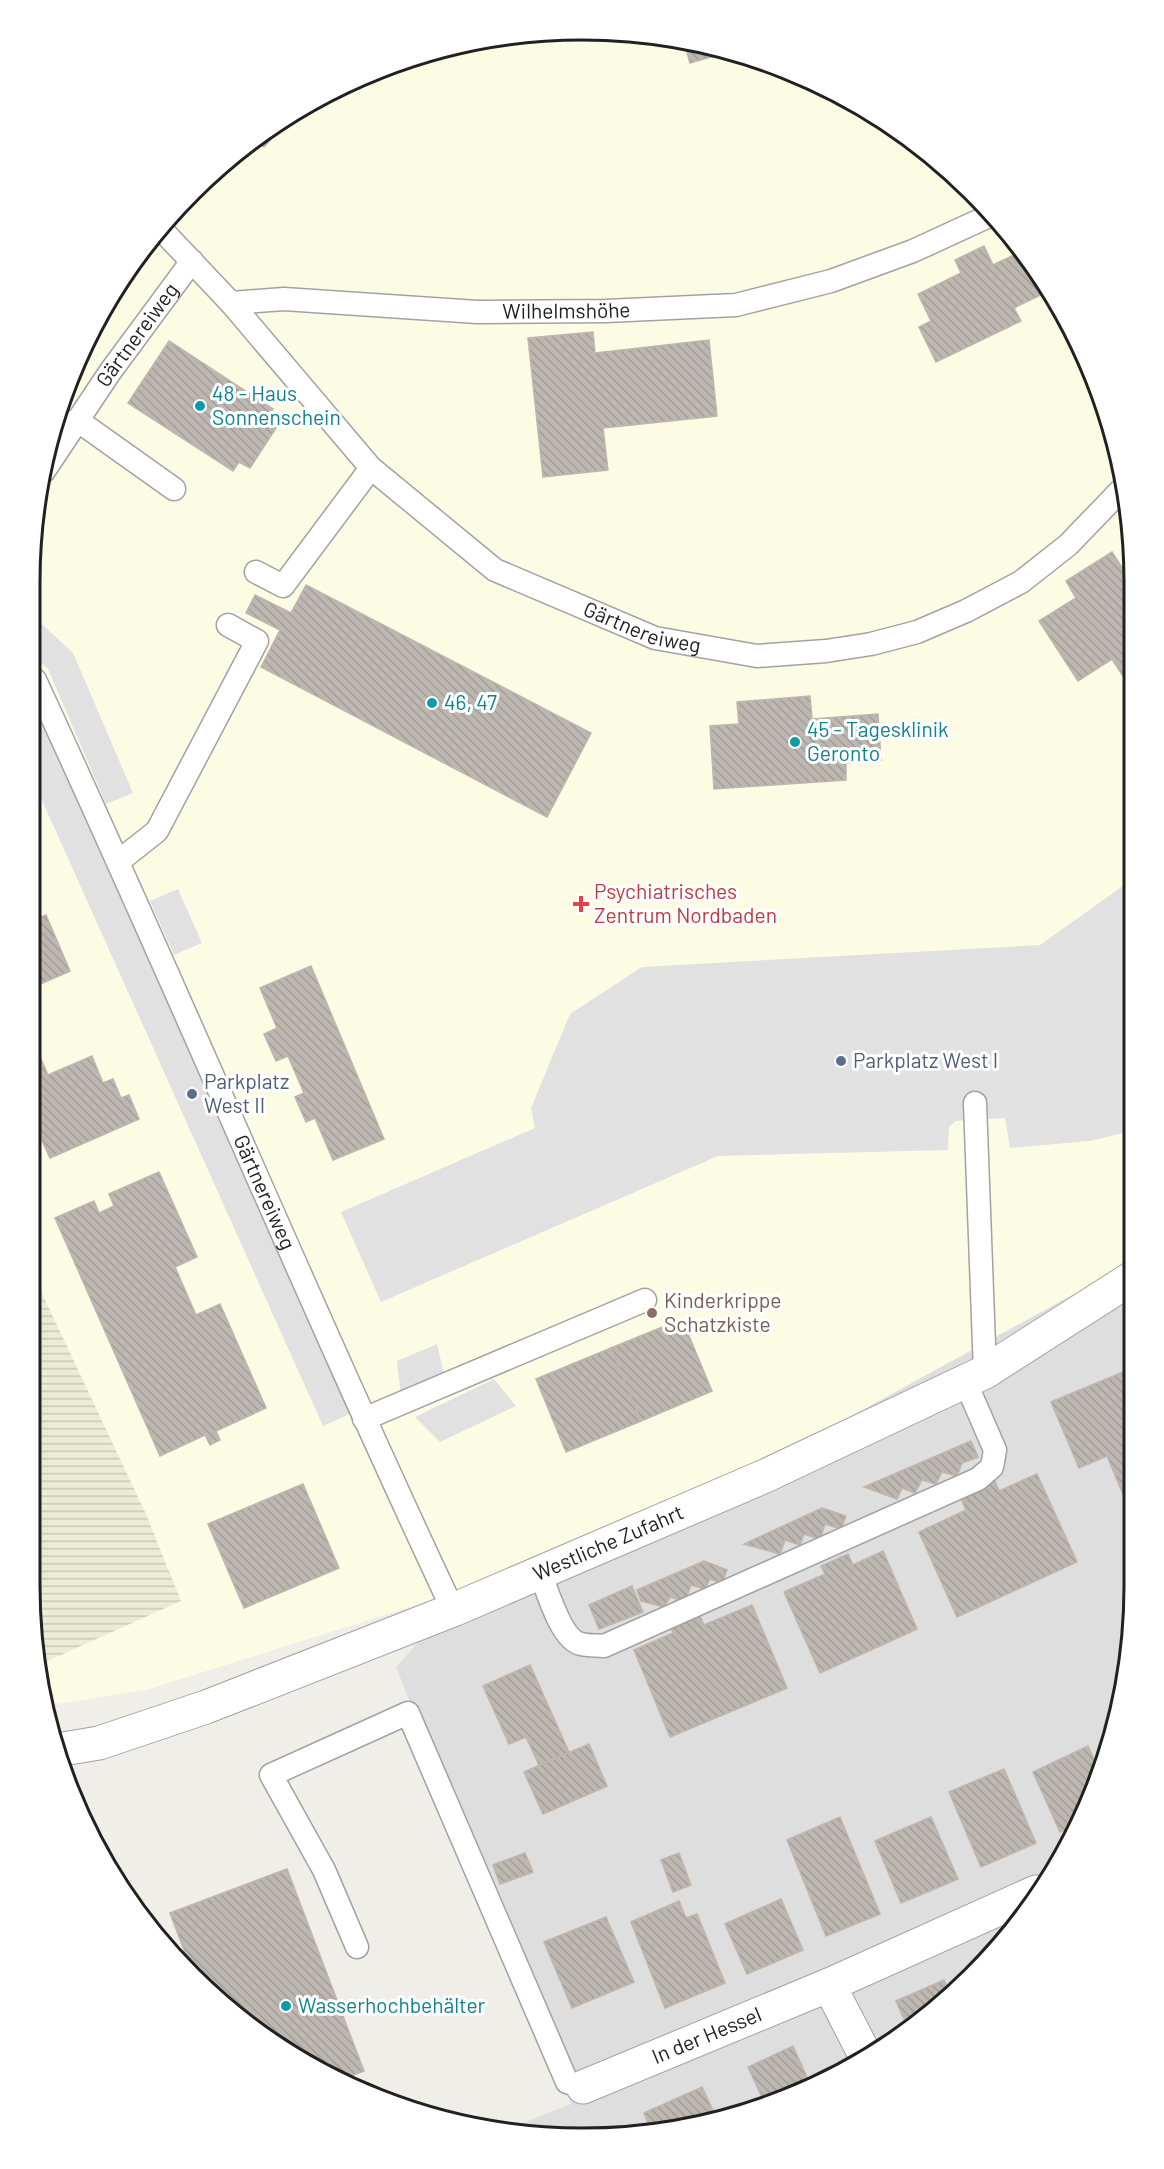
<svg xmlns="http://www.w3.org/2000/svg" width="1164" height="2169" font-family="Barlow,sans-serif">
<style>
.residential{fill:#dedede}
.education{fill:#fcfce5}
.farmland{fill:url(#farmland-rules)}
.parking{fill:#e1e1e1}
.building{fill:url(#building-back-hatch);stroke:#c0b5ac;stroke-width:1.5}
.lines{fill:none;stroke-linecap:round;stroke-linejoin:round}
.lane-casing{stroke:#a2a2a2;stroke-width:25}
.street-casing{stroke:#a2a2a2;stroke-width:35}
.lane{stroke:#fff;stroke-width:22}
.street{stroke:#fff;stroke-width:33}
.culture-dot{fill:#0f9aa8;stroke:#fff;stroke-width:2}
.health-dot{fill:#e0444e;stroke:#fff;stroke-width:2}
.service-dot{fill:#5c6f8a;stroke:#fff;stroke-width:2}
.education-dot{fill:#8d6e63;stroke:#fff;stroke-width:2}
.labels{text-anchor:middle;stroke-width:6;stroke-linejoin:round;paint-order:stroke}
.street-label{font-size:21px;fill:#212121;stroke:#fff}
.culture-label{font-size:21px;fill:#0d838f;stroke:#fff;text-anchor:start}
.health-label{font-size:21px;fill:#be3a42;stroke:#fff;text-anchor:start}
.service-label{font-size:21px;fill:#4e5e75;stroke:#fff;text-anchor:start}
.education-label{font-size:21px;fill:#785e54;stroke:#fff;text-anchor:start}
.rim{fill:none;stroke:#212121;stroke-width:3}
</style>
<defs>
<pattern id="farmland-rules" width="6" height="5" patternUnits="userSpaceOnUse" patternTransform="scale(1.5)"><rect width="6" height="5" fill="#eaecd6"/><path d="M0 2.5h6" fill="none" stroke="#c8cab7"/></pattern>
<pattern id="building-back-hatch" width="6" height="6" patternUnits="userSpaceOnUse" patternTransform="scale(1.5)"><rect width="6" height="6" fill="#bdb7b1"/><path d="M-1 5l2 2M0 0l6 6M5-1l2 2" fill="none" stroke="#a29d98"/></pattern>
</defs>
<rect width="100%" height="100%" fill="#f0eee8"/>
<!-- residential -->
<polygon class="residential" points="1132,1262 1133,1623 1115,1730 1060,1863 946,2002 794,2097 618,2138 513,2127 571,2104 396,1667 464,1590 753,1470"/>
<!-- education -->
<polygon class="education" points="546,31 654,35 759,59 858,104 946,167 1041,275 1092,371 1129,510 1132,1262 753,1470 464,1590 146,1690 50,1705 30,1587 31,546 49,439 104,306 167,218 246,144 338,87 439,49"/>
<!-- farmland -->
<polygon class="farmland" points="30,1268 145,1512 181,1601 43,1663 30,1587"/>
<!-- parking -->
<g class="parking">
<polygon points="32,615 73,653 133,793 106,804 48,669 31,653"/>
<polygon points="31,693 354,1412 323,1426 31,776"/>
<polygon points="1130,881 1131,1131 1090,1141 1010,1148 1005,1118 956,1121 949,1127 948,1150 718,1156 381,1302 341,1212 535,1128 531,1108 570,1014 642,967 1040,945"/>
<polygon points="178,889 202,943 174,955 150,901"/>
<polygon points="437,1344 445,1378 401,1396 397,1361"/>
<polygon points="494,1379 516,1406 440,1442 415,1417"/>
</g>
<!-- building -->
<g class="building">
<polygon points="684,42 728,52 690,63"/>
<polygon points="291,116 264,147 254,139"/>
<polygon points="984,246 993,265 1020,252 1041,275 1049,291 1014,308 1021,321 936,362 919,327 931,321 918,294 961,273 955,260"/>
<polygon points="593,332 595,353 709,340 717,416 603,428 608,470 543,477 528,338"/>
<polygon points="169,341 273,409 267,418 278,425 250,468 239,462 233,471 128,403"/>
<polygon points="1112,552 1130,580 1130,687 1112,659 1078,681 1039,621 1076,598 1066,581"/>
<polygon points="306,585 591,733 547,817 261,667 280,630 246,613 255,595 291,613"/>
<polygon points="810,696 812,719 878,714 881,760 846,763 846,780 714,789 710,726 739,724 737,702"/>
<polygon points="46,915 70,971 31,988 31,921"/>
<polygon points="311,966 384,1139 333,1160 315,1118 306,1122 295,1097 304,1093 288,1056 276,1061 264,1034 277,1028 260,988"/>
<polygon points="31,1036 48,1075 92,1056 103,1083 113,1079 121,1098 129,1095 139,1119 50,1158 39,1134 31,1138"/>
<polygon points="159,1172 197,1257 175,1267 196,1315 220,1304 266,1408 216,1431 220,1440 210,1445 205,1435 160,1456 55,1218 94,1201 99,1213 114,1206 109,1194"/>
<polygon points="682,1319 712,1391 641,1421 611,1348"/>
<polygon points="611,1348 641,1421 566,1452 536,1379"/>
<polygon points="1130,1369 1132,1496 1125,1499 1107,1456 1079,1468 1051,1402"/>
<polygon points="971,1441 978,1457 962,1463 957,1476 942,1472 936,1484 922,1480 915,1493 902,1488 897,1499 864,1487"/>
<polygon points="1037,1474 1077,1562 957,1617 919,1532 966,1510 960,1496 995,1481 999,1491"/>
<polygon points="303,1484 339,1568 244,1608 208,1524"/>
<polygon points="822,1508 846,1516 841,1529 825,1524 820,1539 804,1534 800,1545 785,1540 780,1554 744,1544"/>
<polygon points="883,1551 917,1629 820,1673 784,1592 825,1574 821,1566 848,1554 853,1565"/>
<polygon points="704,1561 727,1570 722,1583 710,1579 705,1589 691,1585 685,1601 670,1597 664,1607 641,1601 637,1590"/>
<polygon points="632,1586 643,1612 599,1629 589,1605"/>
<polygon points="752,1605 787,1688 670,1737 634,1650 673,1633 670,1626 699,1614 704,1625"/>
<polygon points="530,1665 569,1752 539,1765 526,1737 509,1744 483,1686"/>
<polygon points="1117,1720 1115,1730 1111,1741 1104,1726"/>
<polygon points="589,1744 607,1786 543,1814 524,1772"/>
<polygon points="1088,1746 1099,1770 1076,1825 1060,1832 1033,1772"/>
<polygon points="1004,1769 1036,1843 981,1867 949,1792"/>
<polygon points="840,1817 880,1914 826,1936 787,1840"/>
<polygon points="931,1817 958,1879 901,1903 875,1841"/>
<polygon points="525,1853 533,1872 500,1884 493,1865"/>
<polygon points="679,1853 691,1885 673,1892 661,1860"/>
<polygon points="287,1869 364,2071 345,2078 276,2046 190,1966 170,1913"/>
<polygon points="781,1899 803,1950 747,1974 725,1924"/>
<polygon points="679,1901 686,1918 697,1914 725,1983 665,2008 631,1922"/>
<polygon points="606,1917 634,1982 572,2008 544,1942"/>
<polygon points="944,1980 951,1996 907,2026 896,2001"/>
<polygon points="793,2046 811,2086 794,2097 765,2104 748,2067"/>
<polygon points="702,2087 715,2115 651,2130 644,2113"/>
</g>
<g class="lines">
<defs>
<g id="lane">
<path id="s1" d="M160,228l71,75 140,165 124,102 160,68 102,18 69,-5 45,-7 46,-12 49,-21 55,-29 47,-37 55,-57"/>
<path id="s2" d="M231,303l53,-4 193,13 129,-1 130,-6 95,-24 82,-30 76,-35"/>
<polyline points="77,420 174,489"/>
<path id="s3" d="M44,471l66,-99 82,-111"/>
<polyline points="256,572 283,586 371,468"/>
<path id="s4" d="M31,676l4,4c143,308 273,622 418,930"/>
<polyline points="119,861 157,831 257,641 228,625"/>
<polyline points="975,1103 985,1372"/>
<polyline points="364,1419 645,1300"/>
<path d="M540,1572c7,18 21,68 41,72 7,2 16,1 23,2l374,-167 14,-12 3,-17 -30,-69"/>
<polyline points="357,1947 324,1870 271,1775 408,1713 567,2082 583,2087"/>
</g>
<g id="street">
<path id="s5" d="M57,1750l42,-7 107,-36 247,-97 312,-134 220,-104 147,-94"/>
<polyline points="829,1985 864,2053"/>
<path id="s6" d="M583,2087l246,-102 207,-93"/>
</g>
</defs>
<!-- lane casing -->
<use href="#lane" class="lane-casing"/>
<!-- street casing -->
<use href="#street" class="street-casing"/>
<!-- lane -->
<use href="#lane" class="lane"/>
<!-- street -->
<use href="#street" class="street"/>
</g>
<!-- markers -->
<g class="culture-dot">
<circle cx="200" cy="406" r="6"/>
<circle cx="432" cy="703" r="6"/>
<circle cx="795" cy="742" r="6"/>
<circle cx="286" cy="2006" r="6"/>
</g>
<path class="health-dot" d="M578 895h6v6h6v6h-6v6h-6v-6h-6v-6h6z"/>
<g class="service-dot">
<circle cx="841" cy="1061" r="6"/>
<circle cx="192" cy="1094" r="6"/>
</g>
<circle class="education-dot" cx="652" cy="1313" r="6"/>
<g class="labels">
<!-- street labels -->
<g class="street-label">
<text dy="7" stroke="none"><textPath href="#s2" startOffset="336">Wilhelmshöhe</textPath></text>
<text dy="7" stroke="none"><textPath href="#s3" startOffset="165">Gärtnereiweg</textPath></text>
<text dy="7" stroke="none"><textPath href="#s1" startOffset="639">Gärtnereiweg</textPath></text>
<text dy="7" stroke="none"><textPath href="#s4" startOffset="567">Gärtnereiweg</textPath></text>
<text dy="7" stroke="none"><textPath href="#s5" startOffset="590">Westliche Zufahrt</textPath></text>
<text dy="7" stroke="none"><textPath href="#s6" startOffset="134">In der Hessel</textPath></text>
</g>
<!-- culture labels -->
<g class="culture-label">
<text x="212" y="401">48 - Haus<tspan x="212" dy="24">Sonnenschein</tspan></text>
<text x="444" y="710">46, 47</text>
<text x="807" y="737">45 - Tagesklinik<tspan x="807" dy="24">Geronto</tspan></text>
<text x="298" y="2013">Wasserhochbehälter</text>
</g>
<!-- health labels -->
<g class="health-label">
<text x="594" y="899">Psychiatrisches<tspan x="594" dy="24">Zentrum Nordbaden</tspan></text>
</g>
<!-- service labels -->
<g class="service-label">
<text x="853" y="1068">Parkplatz West I</text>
<text x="204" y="1089">Parkplatz<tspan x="204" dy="24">West II</tspan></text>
</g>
<!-- education labels -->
<g class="education-label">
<text x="664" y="1308">Kinderkrippe<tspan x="664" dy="24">Schatzkiste</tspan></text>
</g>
</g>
<!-- crop -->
<path d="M0 0H1164V2169H0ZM582 40H582A542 542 0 0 1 1124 582V1586A542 542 0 0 1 582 2128H582A542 542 0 0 1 40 1586V582A542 542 0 0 1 582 40Z" fill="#fff" fill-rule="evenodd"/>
<path class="rim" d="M582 40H582A542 542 0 0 1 1124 582V1586A542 542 0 0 1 582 2128H582A542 542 0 0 1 40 1586V582A542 542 0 0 1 582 40Z"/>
</svg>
